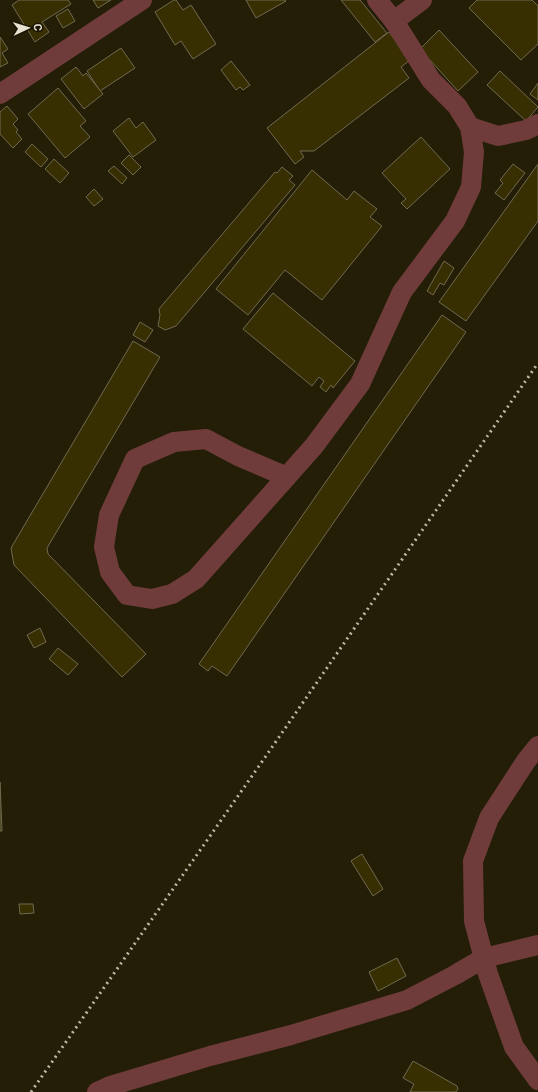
<svg xmlns="http://www.w3.org/2000/svg" width="538" height="1092" font-family="Roboto,sans-serif">
<style>
.building{fill:#372e02;stroke:#706a51}
.lines{fill:none;stroke-linecap:round;stroke-linejoin:round}
.minor{stroke:#6f3c3b;stroke-width:20}
.rail{stroke:#bbb8a8;stroke-width:3;stroke-dasharray:2 4;stroke-linecap:butt}
</style>
<rect width="100%" height="100%" fill="#241e07"/>
<!-- building -->
<g class="building">
<polygon points="19,0 68,0 71,4 42,22 49,32 35,42 12,5"/>
<polygon points="93,0 111,0 98,8"/>
<polygon points="174,0 176,0 183,10 191,5 216,44 193,59 181,41 175,45 155,12"/>
<polygon points="246,0 285,0 286,1 256,18"/>
<polygon points="341,0 360,0 387,33 375,42"/>
<polygon points="477,0 532,0 538,6 538,44 521,60 469,8"/>
<polygon points="68,9 75,21 63,28 56,16"/>
<polygon points="439,30 478,72 458,91 420,49"/>
<polygon points="389,32 410,60 401,67 409,78 314,151 300,151 304,157 295,164 267,128"/>
<polygon points="0,37 8,49 2,53 8,63 0,67"/>
<polygon points="121,48 135,68 100,91 87,71"/>
<polygon points="231,61 250,85 243,90 240,87 236,90 221,70"/>
<polygon points="76,67 83,76 86,73 103,94 84,109 61,79"/>
<polygon points="500,71 538,107 526,121 487,85"/>
<polygon points="538,83 538,100 530,94"/>
<polygon points="58,88 86,121 80,126 90,137 65,158 28,114"/>
<polygon points="7,106 18,119 13,124 18,130 16,132 22,139 13,148 0,134 0,112"/>
<polygon points="129,118 136,128 143,122 156,140 133,157 113,131"/>
<polygon points="421,137 450,169 407,209 401,203 406,199 382,173"/>
<polygon points="32,144 48,159 41,167 25,152"/>
<polygon points="129,155 141,167 133,175 121,163"/>
<polygon points="54,159 69,173 60,183 45,169"/>
<polygon points="513,164 525,173 504,200 495,193 503,183 500,180"/>
<polygon points="538,164 538,221 466,321 439,302"/>
<polygon points="114,166 127,178 122,184 108,171"/>
<polygon points="282,167 293,176 289,180 295,185 176,326 165,330 158,326 160,315 159,309 275,172 277,173"/>
<polygon points="312,170 347,200 354,191 377,209 370,217 382,226 322,300 285,270 248,315 216,289"/>
<polygon points="94,189 103,199 94,206 86,197"/>
<polygon points="444,261 454,268 444,285 440,283 433,295 427,291"/>
<polygon points="273,293 355,361 333,388 331,385 326,392 320,387 324,381 319,377 312,386 243,329"/>
<polygon points="442,315 466,332 227,676 212,666 208,671 199,664"/>
<polygon points="140,322 153,330 145,342 133,335"/>
<polygon points="133,341 160,357 47,548 48,554 146,654 122,677 14,565 11,548"/>
<polygon points="40,628 46,642 34,648 27,635"/>
<polygon points="58,648 78,664 68,675 49,659"/>
<polygon points="0,782 2,831 0,831"/>
<polygon points="362,854 383,889 373,896 351,861"/>
<polygon points="19,904 33,904 34,913 20,914"/>
<polygon points="397,958 406,976 378,991 369,972"/>
<polygon points="413,1061 457,1086 458,1089 456,1092 410,1092 414,1084 403,1078"/>
</g>
<g class="lines">
<!-- minor -->
<g class="minor">
<polyline points="394,21 422,0"/>
<polyline points="0,94 142,0"/>
<polyline points="470,127 498,136 526,130 538,124"/>
<polyline points="287,477 238,456 206,439 174,442 135,459 109,515 104,547 110,572 127,595 152,599 172,594 196,579 314,446 360,384 402,292 455,221 471,187 474,152 470,127 457,106 431,80 394,21 377,0"/>
<polyline points="538,746 526,761 489,818 473,861 474,921 488,974 514,1047 538,1080"/>
<polyline points="97,1092 110,1086 210,1056 291,1035 407,1000 455,975 484,958 538,945"/>
</g>
<!-- rail -->
<polyline class="rail" points="31,1092 259,766 538,363"/>
</g>
<!-- north arrow -->
<g transform="translate(28 28) rotate(86)" stroke="#1b1501" stroke-width="3" paint-order="stroke">
<path d="M0-3L7 15L0 10L-7 15Z" fill="#e6e3d5"/>
<text y="-6" font-size="11" font-weight="bold" text-anchor="middle" fill="#e6e3d5">С</text>
</g>
</svg>
